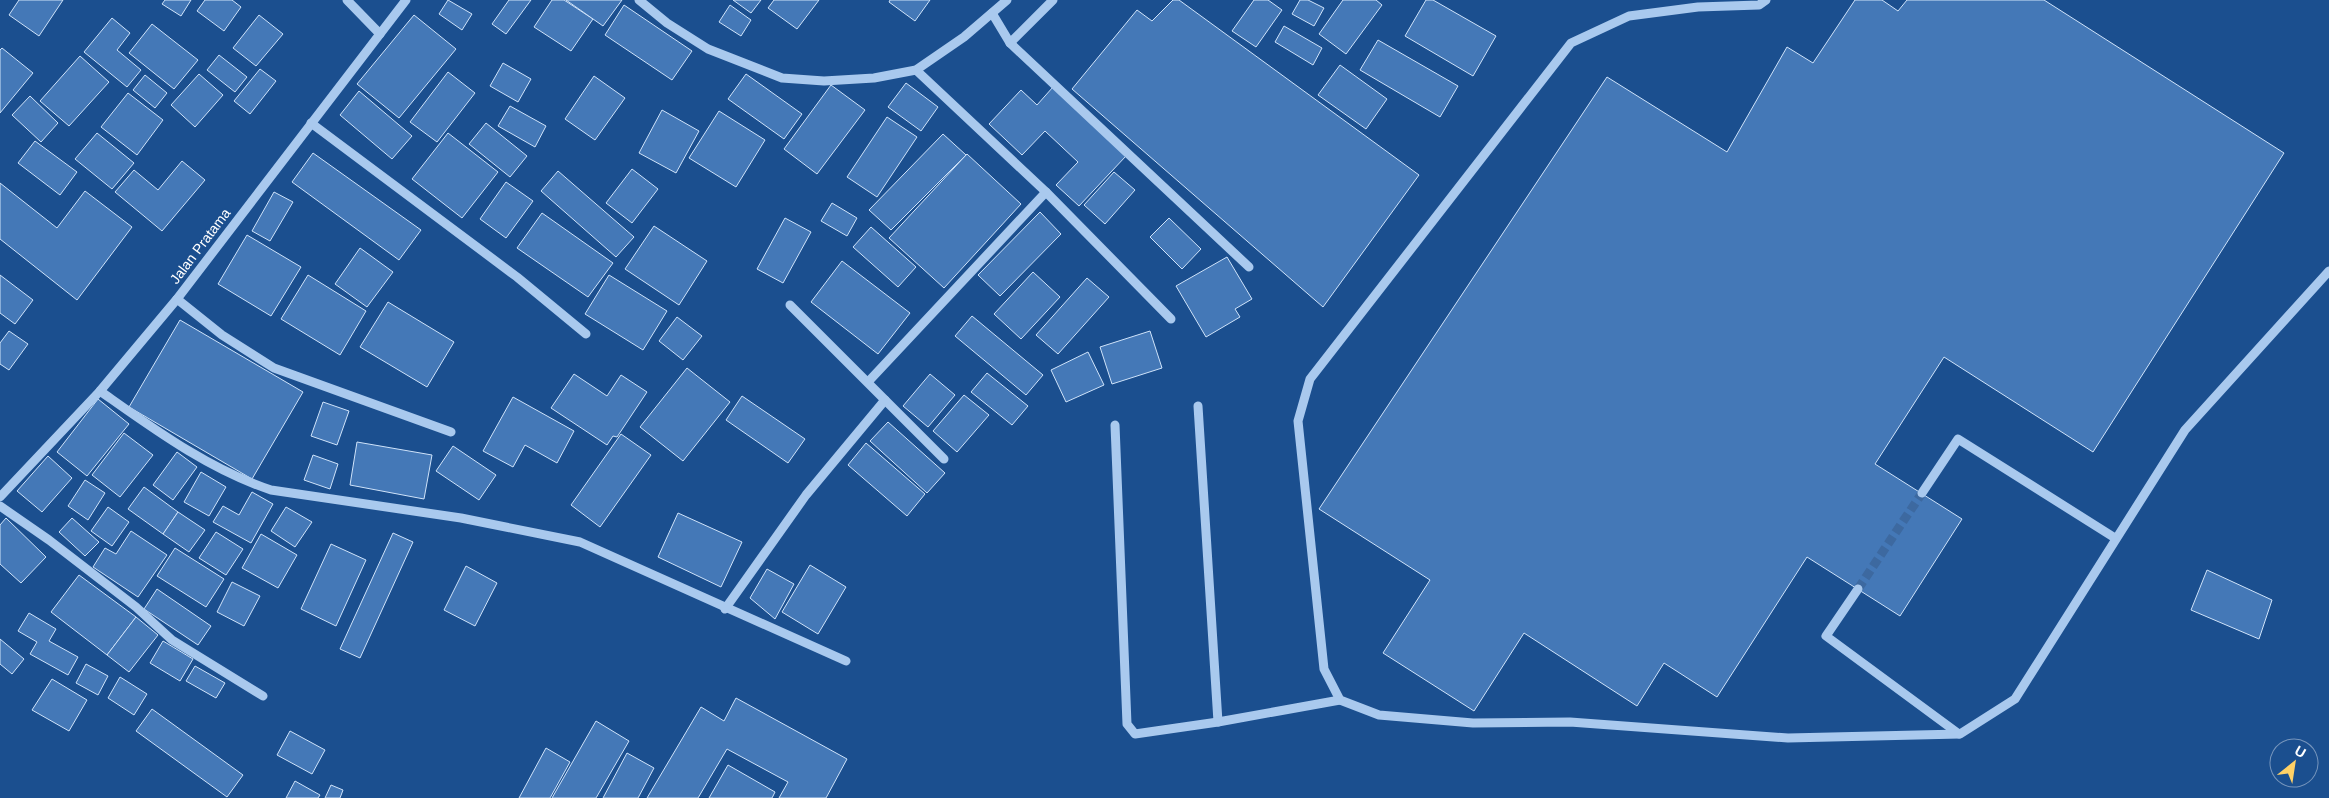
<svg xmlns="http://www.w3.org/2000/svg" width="2329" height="798" font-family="Arial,sans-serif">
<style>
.building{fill:#4478b7;stroke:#cfe3fa}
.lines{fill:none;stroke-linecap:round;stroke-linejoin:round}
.minor-tunnel{stroke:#3d69a0;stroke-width:9;stroke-dasharray:9 4.5;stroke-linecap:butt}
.minor{stroke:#a9c9ee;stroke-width:9}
.labels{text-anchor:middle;stroke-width:4;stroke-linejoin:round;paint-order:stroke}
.street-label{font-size:14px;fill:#fff;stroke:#1b4f8f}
</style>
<rect width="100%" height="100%" fill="#1b4f8f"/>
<!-- building -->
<g class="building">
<polygon points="19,0 63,0 39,36 9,15"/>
<polygon points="165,0 191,0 181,16 162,4"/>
<polygon points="205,0 232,0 241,7 224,31 197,11"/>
<polygon points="448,0 472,14 462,30 439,14"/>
<polygon points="509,0 531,0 506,34 492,24"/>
<polygon points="552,0 564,0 593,19 571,51 534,27"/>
<polygon points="566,0 622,0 603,26"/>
<polygon points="733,0 761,0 751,13"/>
<polygon points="774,0 819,0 797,29 768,8"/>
<polygon points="890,0 930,0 915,21 889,2"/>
<polygon points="1173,0 1179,0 1419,175 1323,307 1072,89 1137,10 1152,21"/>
<polygon points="1254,0 1268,0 1282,10 1256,47 1232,31"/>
<polygon points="1300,0 1308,0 1324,8 1314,26 1292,14"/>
<polygon points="1343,0 1376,0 1382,5 1346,54 1319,34"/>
<polygon points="1426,0 1433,0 1496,36 1473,76 1405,36"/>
<polygon points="1855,0 1882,0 1898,11 1907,0 2044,0 2284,153 2093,452 1944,357 1875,464 1962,519 1900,616 1807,557 1717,697 1664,663 1637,706 1524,633 1474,711 1383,653 1430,580 1319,509 1607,77 1727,152 1787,47 1813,63"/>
<polygon points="624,5 692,51 672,80 605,35"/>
<polygon points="730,5 751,20 741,36 719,22"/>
<polygon points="259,15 283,34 256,66 233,48"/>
<polygon points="414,15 456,49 399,118 357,84"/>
<polygon points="112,18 130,33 117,50 141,70 127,87 84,52"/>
<polygon points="152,24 198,60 174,89 129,53"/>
<polygon points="1284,26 1322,48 1313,65 1275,42"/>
<polygon points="1378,40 1458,86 1440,117 1360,70"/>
<polygon points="2,48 33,73 0,113 0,50"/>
<polygon points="219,55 247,77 235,92 207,70"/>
<polygon points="80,56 109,82 69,126 40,101"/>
<polygon points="503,63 531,79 518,102 490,86"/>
<polygon points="1340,65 1387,99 1366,129 1318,95"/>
<polygon points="260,69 276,81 250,114 234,101"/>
<polygon points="448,72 475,93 437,142 410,122"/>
<polygon points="199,74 223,95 195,127 171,105"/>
<polygon points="746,74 802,114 784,139 728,99"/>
<polygon points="145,75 167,93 155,108 133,90"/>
<polygon points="594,76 625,98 595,140 565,119"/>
<polygon points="906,83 938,107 921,131 888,107"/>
<polygon points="831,85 865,110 817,174 784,149"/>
<polygon points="1053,87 1126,156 1079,206 1056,185 1078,162 1045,131 1022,155 989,124 1021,90 1037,105"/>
<polygon points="359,91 412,136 392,159 340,115"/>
<polygon points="128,93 163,120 137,155 101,127"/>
<polygon points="30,96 58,123 41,142 12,115"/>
<polygon points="510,106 546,126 535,147 498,126"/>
<polygon points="662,110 699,131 676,173 639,153"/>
<polygon points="719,111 765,140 736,187 689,158"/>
<polygon points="887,117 917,137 877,197 847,177"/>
<polygon points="486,123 527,156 510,177 469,144"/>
<polygon points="97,133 134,163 112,189 75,159"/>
<polygon points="448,133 498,172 462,218 412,179"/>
<polygon points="943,134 966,155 891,230 869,210"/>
<polygon points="35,141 77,172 60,195 18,163"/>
<polygon points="313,153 421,230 399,260 292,182"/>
<polygon points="967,154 1021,204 944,288 889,238"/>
<polygon points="182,161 205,180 162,231 115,192 134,170 158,190"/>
<polygon points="632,169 658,189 632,223 606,203"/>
<polygon points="558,171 634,237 616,257 541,191"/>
<polygon points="1114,172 1135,190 1105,224 1084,205"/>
<polygon points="506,182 533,201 506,238 480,219"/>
<polygon points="0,183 57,228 85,191 132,227 77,300 0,239"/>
<polygon points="274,192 293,202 270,241 252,231"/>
<polygon points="832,203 857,218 847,236 821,221"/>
<polygon points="1040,212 1061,234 1000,296 978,275"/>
<polygon points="542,213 613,263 588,297 517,248"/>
<polygon points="785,218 811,232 783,283 757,269"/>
<polygon points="1169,218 1201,249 1182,269 1150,237"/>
<polygon points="654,226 707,261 679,305 625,269"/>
<polygon points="871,227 916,267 898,287 853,247"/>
<polygon points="247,235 301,267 271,316 218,284"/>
<polygon points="360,248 393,272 367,307 335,284"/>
<polygon points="1227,257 1252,299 1235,309 1240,317 1206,337 1176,286"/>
<polygon points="842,261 910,313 878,354 811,302"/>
<polygon points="1033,272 1060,297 1021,339 994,314"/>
<polygon points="0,275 33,300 15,324 0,313"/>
<polygon points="308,275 366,311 340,355 281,319"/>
<polygon points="609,275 667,311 643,350 585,314"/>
<polygon points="1087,278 1109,297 1058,354 1036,335"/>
<polygon points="388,302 454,342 427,387 360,347"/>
<polygon points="972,316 1043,375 1026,395 955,336"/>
<polygon points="677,317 702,336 683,360 659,341"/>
<polygon points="180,320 303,392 252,479 129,407"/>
<polygon points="9,331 28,344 9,370 0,364 0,343"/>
<polygon points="1150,331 1162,368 1112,384 1100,347"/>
<polygon points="1088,352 1104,385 1066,402 1051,370"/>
<polygon points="687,368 730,402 683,461 640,427"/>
<polygon points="987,373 1028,406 1012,425 971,392"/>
<polygon points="574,374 607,396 621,375 647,392 617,437 613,436 607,445 551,408"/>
<polygon points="930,374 955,395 928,427 903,406"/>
<polygon points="964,395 989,415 957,452 933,431"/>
<polygon points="742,396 805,439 788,463 726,420"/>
<polygon points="513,397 574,431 557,463 525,445 513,467 483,451"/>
<polygon points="98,399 129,424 87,476 57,452"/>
<polygon points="323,402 349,411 337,445 311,436"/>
<polygon points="888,422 945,473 927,493 870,441"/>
<polygon points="124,433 153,455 120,497 92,475"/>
<polygon points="621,434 651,455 600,527 571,505"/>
<polygon points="357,442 432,455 424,499 350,485"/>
<polygon points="866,443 925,494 907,516 848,465"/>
<polygon points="453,446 496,475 479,500 436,471"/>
<polygon points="177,452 197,467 173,500 153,485"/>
<polygon points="313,455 338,464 330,489 304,480"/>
<polygon points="48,456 72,478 42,512 17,491"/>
<polygon points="201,472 226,487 209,516 184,502"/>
<polygon points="85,480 105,493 88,520 68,506"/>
<polygon points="144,487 178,512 163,534 128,509"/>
<polygon points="252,492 273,504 251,543 213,522 223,506 239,515"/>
<polygon points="108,507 129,522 112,546 91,531"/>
<polygon points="286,507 312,522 295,547 271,531"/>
<polygon points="178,512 205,530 189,552 163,534"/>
<polygon points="678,513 742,542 721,587 658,557"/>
<polygon points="6,518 46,557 21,583 0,564 0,525"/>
<polygon points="72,518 99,542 85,556 59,532"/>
<polygon points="131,531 167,555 138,597 93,567 105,548 116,554"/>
<polygon points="216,532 243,549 226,575 199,558"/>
<polygon points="393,533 413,542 360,658 340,649"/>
<polygon points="261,534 297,555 278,588 242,568"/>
<polygon points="331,544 366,560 336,626 301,609"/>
<polygon points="175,548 224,579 206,607 157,576"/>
<polygon points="810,565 846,587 818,634 782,612"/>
<polygon points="466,566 497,583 475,626 444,610"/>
<polygon points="767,569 794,584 775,619 750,598"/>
<polygon points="2207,570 2272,600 2259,639 2191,610"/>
<polygon points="79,575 136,617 107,655 51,612"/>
<polygon points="232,582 260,596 244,626 217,612"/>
<polygon points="157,589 211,626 198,645 144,609"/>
<polygon points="29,613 56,629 49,641 78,657 68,675 30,654 37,642 18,631"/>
<polygon points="136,617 158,635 129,672 107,655"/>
<polygon points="0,639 24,659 12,674 0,664"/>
<polygon points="163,641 193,659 180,681 150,663"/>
<polygon points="86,664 108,676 98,695 76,683"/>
<polygon points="195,666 225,683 216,698 186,681"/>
<polygon points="120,677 147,694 134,715 108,698"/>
<polygon points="52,679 87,700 69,731 32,710"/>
<polygon points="736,698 847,759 826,798 779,798 788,782 727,749 698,798 647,798 701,707 724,721"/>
<polygon points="152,709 243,775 227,797 136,731"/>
<polygon points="596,721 629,741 596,798 552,798"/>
<polygon points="290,731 325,750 312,774 277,755"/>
<polygon points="546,748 570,762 550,798 519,798"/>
<polygon points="627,753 654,768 638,798 603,798"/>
<polygon points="728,765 775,792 772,798 709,798"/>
<polygon points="295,781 320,795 318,798 286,798"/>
<polygon points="331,785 343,790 340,798 325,798"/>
</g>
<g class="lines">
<!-- minor-tunnel -->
<polyline class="minor-tunnel" points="1858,589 1922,493"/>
<!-- minor -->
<g class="minor">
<polyline points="347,0 380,34"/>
<polyline points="639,0 667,23 708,49 782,78 824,81 874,78 916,70 964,37 1007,0"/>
<polyline points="1766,0 1759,5 1698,7 1629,16 1571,43 1310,379 1298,421 1324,669 1340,700 1379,715 1473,723 1570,722 1788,738 1960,734 2015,699 2185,430 2329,271"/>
<polyline points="992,13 1010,43 1249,267"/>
<polyline points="1010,43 1053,0"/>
<polyline points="916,70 1046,192 1171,319"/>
<polyline points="311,123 517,277 586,334"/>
<polyline points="177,299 222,335 274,368 451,432"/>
<polyline points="790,305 944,459"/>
<polyline points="868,382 1046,192"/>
<path d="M100,391c54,38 108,78 171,99l190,28 119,24 266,119"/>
<polyline points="1198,406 1218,722 1340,700"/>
<polyline points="1115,425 1127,724 1135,734 1218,722"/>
<polyline points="1922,493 1958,439 2115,538"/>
<polyline points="0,497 100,391 177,299 406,0"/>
<polyline points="0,506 49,540 136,607 172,640 263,696"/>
<polyline points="1858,589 1826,636 1959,734"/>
<polyline points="725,609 806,495 885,400"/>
</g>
</g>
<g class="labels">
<!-- street labels -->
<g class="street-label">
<text transform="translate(200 246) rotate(-53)" y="5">Jalan Pratama</text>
</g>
</g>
<!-- north arrow -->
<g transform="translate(2294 763) rotate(30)"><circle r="24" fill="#1b4f8f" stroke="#7695bc"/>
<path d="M0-4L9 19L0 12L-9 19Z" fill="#ffd166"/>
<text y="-8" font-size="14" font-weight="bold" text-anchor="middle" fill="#ffffff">U</text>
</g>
</svg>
